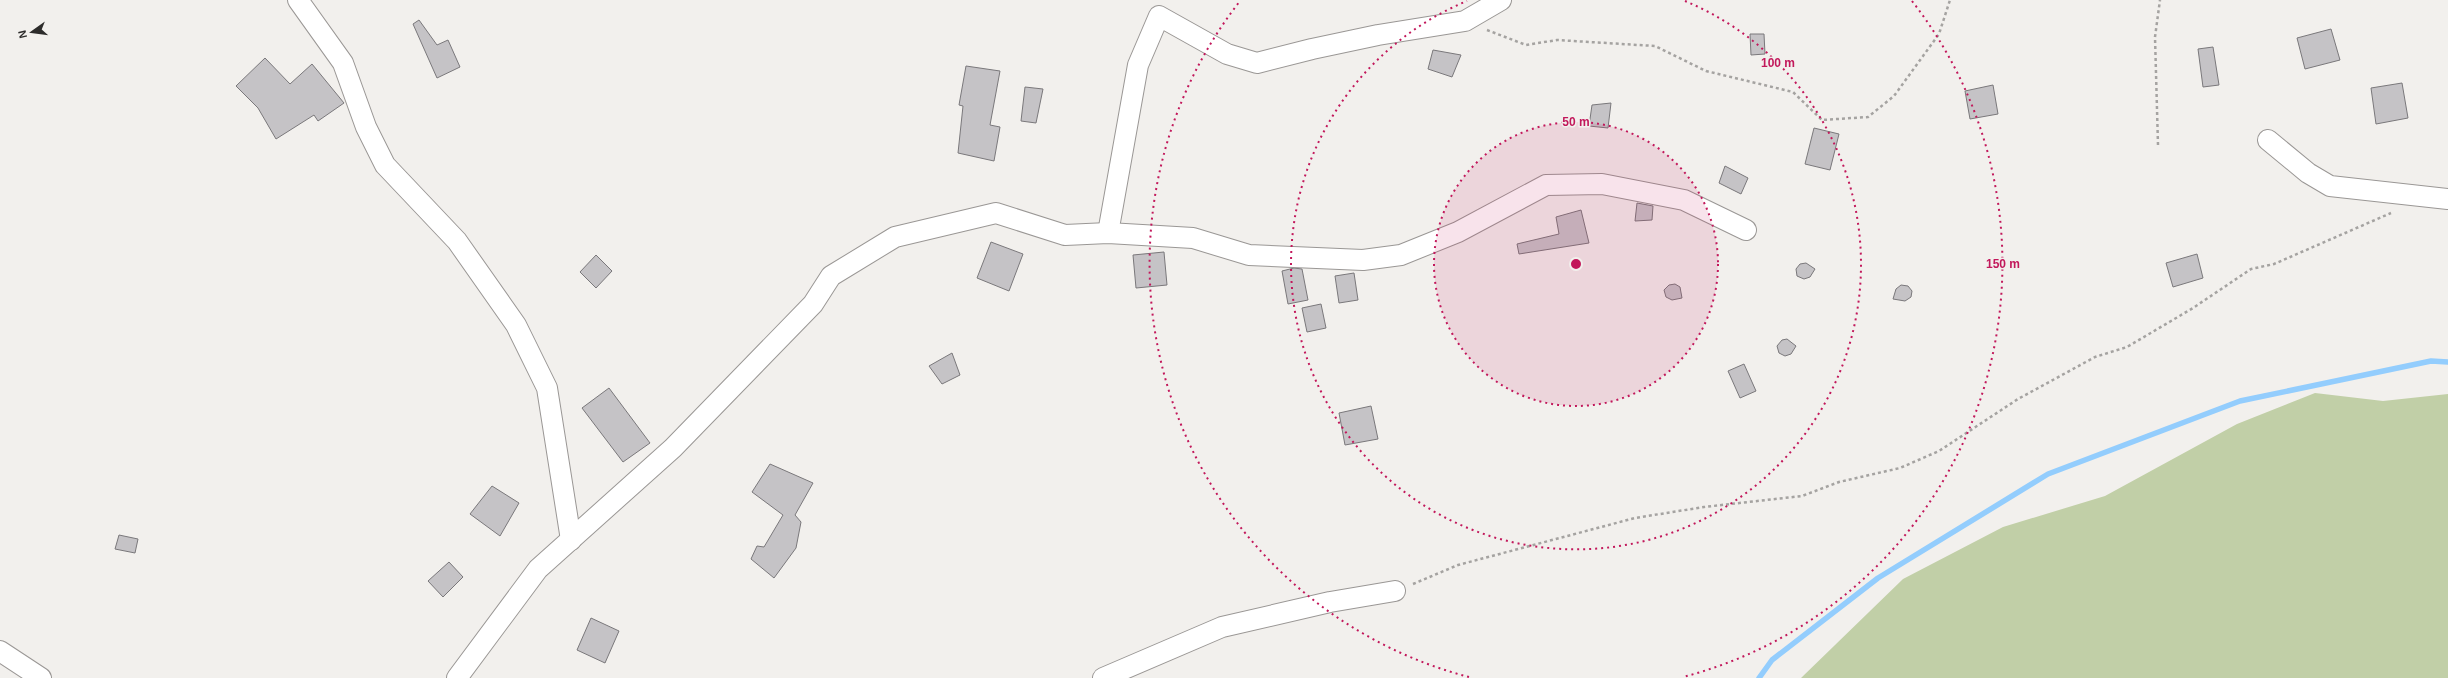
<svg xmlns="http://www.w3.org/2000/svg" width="2448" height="678" font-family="Helvetica,sans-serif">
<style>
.green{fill:#c1cfa7}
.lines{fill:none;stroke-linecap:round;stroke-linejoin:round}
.stream{stroke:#93cdfd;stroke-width:5.5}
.building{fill:#c5c3c6;stroke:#7a787b}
.minor-casing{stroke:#9a9795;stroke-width:22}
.path{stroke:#a5a3a1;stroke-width:2.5;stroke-dasharray:3 3;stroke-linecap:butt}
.minor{stroke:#fff;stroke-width:20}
.ring{fill:none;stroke:#c2185b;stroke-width:2;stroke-dasharray:2 4}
.centre{fill:#c2185b;stroke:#f2f0ed;stroke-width:2}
.ring-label{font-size:12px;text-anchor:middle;font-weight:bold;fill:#c2185b;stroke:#f2f0ed;stroke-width:3;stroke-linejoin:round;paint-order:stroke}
</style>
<rect width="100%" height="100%" fill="#f2f0ed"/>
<!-- green -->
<polygon class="green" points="2315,393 2383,401 2448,394 2448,678 1801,678 1903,579 2003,527 2105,496 2237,424"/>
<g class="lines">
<!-- stream -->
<polyline class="stream" points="1759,678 1772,660 1878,578 2048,474 2240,401 2431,361 2448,362"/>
</g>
<!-- building -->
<g class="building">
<polygon points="419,20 437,45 448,40 460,67 437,78 413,24"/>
<polygon points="2331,29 2340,60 2305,69 2297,38"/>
<polygon points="1750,34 1764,34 1765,54 1751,55"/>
<polygon points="2213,47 2219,85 2203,87 2198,49"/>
<polygon points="1433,50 1461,55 1452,77 1428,69"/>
<polygon points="265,58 290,84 312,64 344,103 318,121 314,115 276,139 258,108 236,86"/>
<polygon points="966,66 1000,71 990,125 1000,127 994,161 958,153 963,106 959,105"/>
<polygon points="2402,83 2408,118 2376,124 2371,88"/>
<polygon points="1993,85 1998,114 1970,119 1965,91"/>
<polygon points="1025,87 1043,89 1036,123 1021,121"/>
<polygon points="1611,103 1608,128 1589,126 1592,105"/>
<polygon points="1814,128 1839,134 1830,170 1805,164"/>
<polygon points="1725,166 1748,178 1741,194 1719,183"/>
<polygon points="1637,203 1653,206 1652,220 1635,221"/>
<polygon points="1581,210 1589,243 1519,254 1517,244 1559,234 1556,217"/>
<polygon points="991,242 1023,254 1009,291 977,278"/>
<polygon points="1164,252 1167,285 1136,288 1133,255"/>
<polygon points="2197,254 2203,278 2173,287 2166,263"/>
<polygon points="596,255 612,271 596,288 580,272"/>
<polygon points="1806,263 1815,269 1810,277 1804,279 1797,276 1796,269 1800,264"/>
<polygon points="1294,268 1302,269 1308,300 1288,304 1282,271"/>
<polygon points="1354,273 1358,300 1339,303 1335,276"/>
<polygon points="1675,284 1680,287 1682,298 1672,300 1666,297 1664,290 1669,285"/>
<polygon points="1901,285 1908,286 1912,291 1911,297 1905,301 1893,299 1896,289"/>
<polygon points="1321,304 1326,328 1307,332 1302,308"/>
<polygon points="1787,339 1796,346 1791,354 1785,356 1779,353 1777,346 1782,340"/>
<polygon points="952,353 960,375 942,384 929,366"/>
<polygon points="1744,364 1756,391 1740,398 1728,371"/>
<polygon points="609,388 650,443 623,462 582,408"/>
<polygon points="1371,406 1378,439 1345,445 1339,413"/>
<polygon points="770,464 813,483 795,515 801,522 796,548 774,578 751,559 757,546 764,547 783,515 752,492"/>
<polygon points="492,486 519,503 500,536 470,514"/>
<polygon points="119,535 138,539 135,553 115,549"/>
<polygon points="449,562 463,577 443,597 428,581"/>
<polygon points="591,618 619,631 605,663 577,650"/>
</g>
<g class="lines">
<defs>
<g id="minor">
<polyline points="298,0 343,63 366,127 385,165 457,241 516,325 547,388 571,540"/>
<polyline points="2268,140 2308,173 2330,186 2448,199"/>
<polyline points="1108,233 1138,65 1159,16 1227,54 1257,63 1312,49 1378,35 1465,21 1501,0"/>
<polyline points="0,651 41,678"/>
<polyline points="457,678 538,569 673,448 813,304 831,276 895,237 996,213 1065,235 1108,233 1193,238 1249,255 1363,260 1401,255 1458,232 1546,185 1602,184 1684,200 1746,230"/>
<polyline points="1103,678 1222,627 1330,602 1395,591"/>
</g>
</defs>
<!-- minor casing -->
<use href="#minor" class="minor-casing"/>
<!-- path -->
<g class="path">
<polyline points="1487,30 1526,45 1557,40 1655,46 1706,71 1793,92 1822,120 1868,117 1894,96 1939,34 1950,0"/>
<polyline points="2158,145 2155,37 2160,0"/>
<polyline points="1413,584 1458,565 1635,518 1704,507 1802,496 1839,482 1900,468 1939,451 2018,399 2095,357 2127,347 2193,308 2251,269 2274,264 2391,213"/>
</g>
<!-- minor -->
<use href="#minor" class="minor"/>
</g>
<!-- distance rings -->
<circle cx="1576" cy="264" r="142" fill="#c2185b" fill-opacity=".12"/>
<g class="ring">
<circle cx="1576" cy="264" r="142"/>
<path d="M1685 1A285 285 0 1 1 1467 1"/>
<path d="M1469 677A427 427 0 0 1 1240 1M1912 1A427 427 0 0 1 1683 677"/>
</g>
<circle cx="1576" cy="264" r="6" class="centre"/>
<g class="ring-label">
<text x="1778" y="67">100 m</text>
<text x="1576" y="126">50 m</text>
<text x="2003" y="268">150 m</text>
</g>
<!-- north arrow -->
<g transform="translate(32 32) rotate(256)" stroke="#f2f0ed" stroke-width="3" paint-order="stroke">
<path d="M0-3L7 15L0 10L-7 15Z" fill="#2d2c2b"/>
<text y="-6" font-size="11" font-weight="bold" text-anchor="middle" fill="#2d2c2b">N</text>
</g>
</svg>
